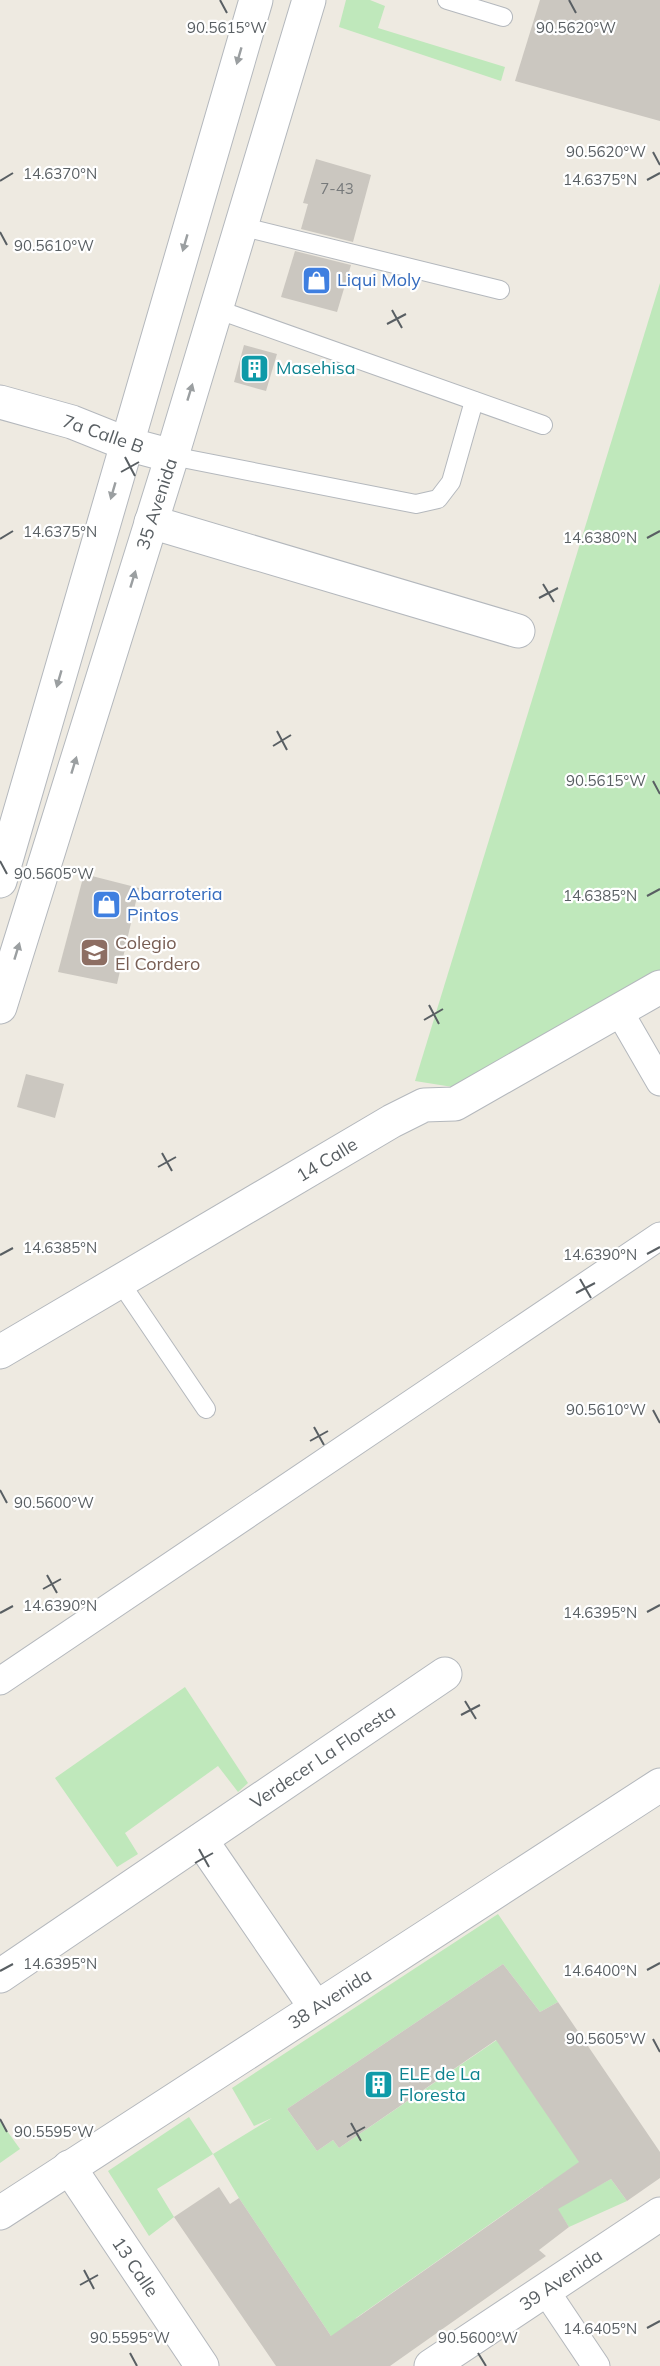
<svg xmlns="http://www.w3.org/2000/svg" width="660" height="2366" font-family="Mulish,sans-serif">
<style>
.green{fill:#bfe8bb}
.building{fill:#cbc7c0}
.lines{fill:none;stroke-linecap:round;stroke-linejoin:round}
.service-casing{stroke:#b4b8bd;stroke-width:20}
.pedestrian-casing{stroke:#b4b8bd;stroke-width:29}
.minor-casing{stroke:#b4b8bd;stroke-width:35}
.tertiary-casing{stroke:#b4b8bd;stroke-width:35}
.service{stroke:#fff;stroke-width:18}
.pedestrian{stroke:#fff;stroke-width:27}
.minor{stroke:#fff;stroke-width:33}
.tertiary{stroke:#fff;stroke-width:33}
.oneway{fill:#9b9fa1}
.ticks{fill:none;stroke:#595f63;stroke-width:2}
.labels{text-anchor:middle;stroke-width:4.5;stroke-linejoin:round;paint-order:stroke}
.number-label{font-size:15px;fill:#76797a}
.shop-label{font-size:18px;fill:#366cbe;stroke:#fff;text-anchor:start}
.culture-label{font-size:18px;fill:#0d838f;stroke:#fff;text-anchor:start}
.street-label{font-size:18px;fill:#595f63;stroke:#fff}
.education-label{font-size:18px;fill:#785e54;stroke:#fff;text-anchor:start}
.ticks-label{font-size:15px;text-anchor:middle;fill:#595f63;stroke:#fff;stroke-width:4.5;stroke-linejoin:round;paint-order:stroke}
</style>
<rect width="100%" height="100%" fill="#eeeae1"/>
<!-- green -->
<g class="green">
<polygon points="346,0 370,0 385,6 378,28 505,67 501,81 339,27"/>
<polygon points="660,283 660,970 459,1088 415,1081"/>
<polygon points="185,1687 248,1783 238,1792 218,1766 125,1833 138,1854 117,1867 55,1778"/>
<polygon points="498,1914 558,2002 540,2012 503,1964 287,2109 317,2151 333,2140 339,2148 529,2018 596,2187 611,2179 627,2201 569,2227 543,2187 356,2318 345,2357 239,2198 213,2154 157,2189 174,2217 149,2236 108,2171 189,2117 213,2154 272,2118 254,2126 232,2088"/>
<polygon points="0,2121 20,2149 0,2163"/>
</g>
<!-- building -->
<g class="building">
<polygon points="540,0 660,0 660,121 515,81"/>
<polygon points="316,159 371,175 353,242 301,229 308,204 303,203"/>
<polygon points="295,251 351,265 337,312 281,297"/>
<polygon points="244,345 277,354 266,391 234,382"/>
<polygon points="84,874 139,888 117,984 58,972"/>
<polygon points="26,1074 64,1084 55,1118 17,1107"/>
<polygon points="503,1964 540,2012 558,2002 660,2152 660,2178 627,2201 611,2179 558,2209 569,2227 539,2250 546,2256 390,2366 276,2366 174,2217 219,2187 230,2204 239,2198 331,2336 579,2162 496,2040 339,2148 333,2140 317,2151 287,2109"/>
</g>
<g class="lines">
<defs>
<g id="service">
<polyline points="447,0 503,17"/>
<polyline points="240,226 500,290"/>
<polyline points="216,309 543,425"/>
<polyline points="172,456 416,504 438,499 451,482 474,401"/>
<polyline points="120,1282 206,1409"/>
</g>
<g id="pedestrian">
<polyline points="619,1011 660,1082"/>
<polyline points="0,1681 660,1236"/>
<polyline points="545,2290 596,2366"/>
</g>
<g id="minor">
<polyline points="0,402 72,422 127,444 172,456"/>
<polyline points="151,522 518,631"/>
<polyline points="0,1352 392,1121 424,1105 455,1104 660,987"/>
<polyline points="201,1840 316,2008"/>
<polyline points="0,1976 445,1674"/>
<polyline points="69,2167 202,2366"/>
<polyline points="0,2213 660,1785"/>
<polyline points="431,2366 660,2214"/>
</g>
<g id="tertiary">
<polyline points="0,881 256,0"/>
<polyline points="0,1007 172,456 309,0"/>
</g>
</defs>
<!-- service casing -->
<use href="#service" class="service-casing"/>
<!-- pedestrian casing -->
<use href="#pedestrian" class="pedestrian-casing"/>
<!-- minor casing -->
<use href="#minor" class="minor-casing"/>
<!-- tertiary casing -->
<use href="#tertiary" class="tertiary-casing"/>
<!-- service -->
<use href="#service" class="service"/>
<!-- pedestrian -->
<use href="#pedestrian" class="pedestrian"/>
<!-- minor -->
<use href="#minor" class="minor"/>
<!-- tertiary -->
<use href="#tertiary" class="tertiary"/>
</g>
<!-- one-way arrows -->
<defs><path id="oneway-solid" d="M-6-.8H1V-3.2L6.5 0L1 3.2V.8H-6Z" transform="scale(1.5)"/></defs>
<g class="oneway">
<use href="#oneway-solid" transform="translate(239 56) rotate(106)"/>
<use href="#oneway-solid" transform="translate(185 243) rotate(106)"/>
<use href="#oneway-solid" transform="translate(190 392) rotate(-73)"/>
<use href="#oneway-solid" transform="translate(113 491) rotate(106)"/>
<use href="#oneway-solid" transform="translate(133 579) rotate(-73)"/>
<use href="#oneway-solid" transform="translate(59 679) rotate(106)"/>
<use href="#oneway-solid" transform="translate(74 765) rotate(-73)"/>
<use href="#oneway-solid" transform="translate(17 951) rotate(-73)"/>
</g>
<!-- ticks -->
<path class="ticks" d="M220,0l7,13M569,0l7,13M653,152l7,13M647,180l13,-7M0,181l13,-8M0,232l7,13M392,310l10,18M387,324l19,-10M125,457l10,19M121,472l18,-10M647,538l13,-7M0,539l13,-8M543,584l11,18M539,598l19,-10M277,731l10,19M273,746l18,-11M653,781l7,13M0,861l7,13M647,896l13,-7M429,1005l10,19M424,1020l19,-11M162,1153l10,18M158,1167l18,-10M647,1254l13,-7M0,1255l13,-7M580,1279l11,19M576,1293l19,-10M653,1410l7,13M314,1427l10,18M310,1441l18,-10M0,1490l7,13M47,1575l10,18M43,1589l18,-10M647,1612l13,-7M0,1613l13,-7M465,1701l11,18M461,1715l19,-10M199,1849l10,18M195,1863l18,-10M647,1970l13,-7M0,1971l13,-7M653,2039l7,13M0,2119l7,13M351,2123l10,18M347,2137l18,-10M84,2270l10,19M80,2285l18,-10M647,2328l13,-7M130,2353l7,13M478,2353l8,13"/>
<!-- icons -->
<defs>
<symbol id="shop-square" viewBox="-11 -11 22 22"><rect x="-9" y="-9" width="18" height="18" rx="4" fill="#3f7fe0" stroke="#fff"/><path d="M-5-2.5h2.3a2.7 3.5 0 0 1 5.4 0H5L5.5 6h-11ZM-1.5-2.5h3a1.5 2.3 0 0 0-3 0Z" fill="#fff"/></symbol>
<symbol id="building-square" viewBox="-11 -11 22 22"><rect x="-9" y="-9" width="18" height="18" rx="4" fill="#0f9aa8" stroke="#fff"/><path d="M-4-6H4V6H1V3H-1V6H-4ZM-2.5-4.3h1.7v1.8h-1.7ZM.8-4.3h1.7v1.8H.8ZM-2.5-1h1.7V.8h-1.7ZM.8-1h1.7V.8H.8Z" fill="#fff"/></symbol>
<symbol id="school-square" viewBox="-11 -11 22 22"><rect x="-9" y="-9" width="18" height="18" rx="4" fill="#8d6e63" stroke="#fff"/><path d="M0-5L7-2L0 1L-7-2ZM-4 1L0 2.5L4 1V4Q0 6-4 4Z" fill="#fff"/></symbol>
</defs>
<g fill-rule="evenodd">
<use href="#shop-square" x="300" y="264" width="33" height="33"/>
<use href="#building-square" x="238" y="352" width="33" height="33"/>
<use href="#shop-square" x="90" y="888" width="33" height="33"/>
<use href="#school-square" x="78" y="936" width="33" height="33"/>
<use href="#building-square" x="362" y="2068" width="33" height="33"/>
</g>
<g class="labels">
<!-- number labels -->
<g class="number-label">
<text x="337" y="194">7-43</text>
</g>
<!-- shop labels -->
<g class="shop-label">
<text x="337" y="286">Liqui Moly</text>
<text x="127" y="900">Abarroteria<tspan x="127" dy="21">Pintos</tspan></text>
</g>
<!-- culture labels -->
<g class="culture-label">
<text x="276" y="374">Masehisa</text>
<text x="399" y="2080">ELE de La<tspan x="399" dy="21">Floresta</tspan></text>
</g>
<!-- street labels -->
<g class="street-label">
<text transform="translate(103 434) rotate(19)" y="6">7a Calle B</text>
<text transform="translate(157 504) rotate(-72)" y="6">35 Avenida</text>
<text transform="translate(327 1160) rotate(-31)" y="6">14 Calle</text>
<text transform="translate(323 1757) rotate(-34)" y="6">Verdecer La Floresta</text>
<text transform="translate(330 1999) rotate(-33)" y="6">38 Avenida</text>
<text transform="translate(135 2267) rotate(56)" y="6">13 Calle</text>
<text transform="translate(561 2280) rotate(-34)" y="6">39 Avenida</text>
</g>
<!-- education labels -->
<g class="education-label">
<text x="115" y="949">Colegio<tspan x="115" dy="21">El Cordero</tspan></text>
</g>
</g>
<g class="ticks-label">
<text x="227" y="33">90.5615°W</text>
<text x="576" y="33">90.5620°W</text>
<text x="606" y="157">90.5620°W</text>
<text x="60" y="179">14.6370°N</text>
<text x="600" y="185">14.6375°N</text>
<text x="54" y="251">90.5610°W</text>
<text x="60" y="537">14.6375°N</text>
<text x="600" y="543">14.6380°N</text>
<text x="606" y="786">90.5615°W</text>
<text x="54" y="879">90.5605°W</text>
<text x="600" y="901">14.6385°N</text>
<text x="60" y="1253">14.6385°N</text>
<text x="600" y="1260">14.6390°N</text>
<text x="606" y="1415">90.5610°W</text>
<text x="54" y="1508">90.5600°W</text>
<text x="60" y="1611">14.6390°N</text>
<text x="600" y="1618">14.6395°N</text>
<text x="60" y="1969">14.6395°N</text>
<text x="600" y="1976">14.6400°N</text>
<text x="606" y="2044">90.5605°W</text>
<text x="54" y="2137">90.5595°W</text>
<text x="600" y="2334">14.6405°N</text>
<text x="130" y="2343">90.5595°W</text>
<text x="478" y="2343">90.5600°W</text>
</g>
</svg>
